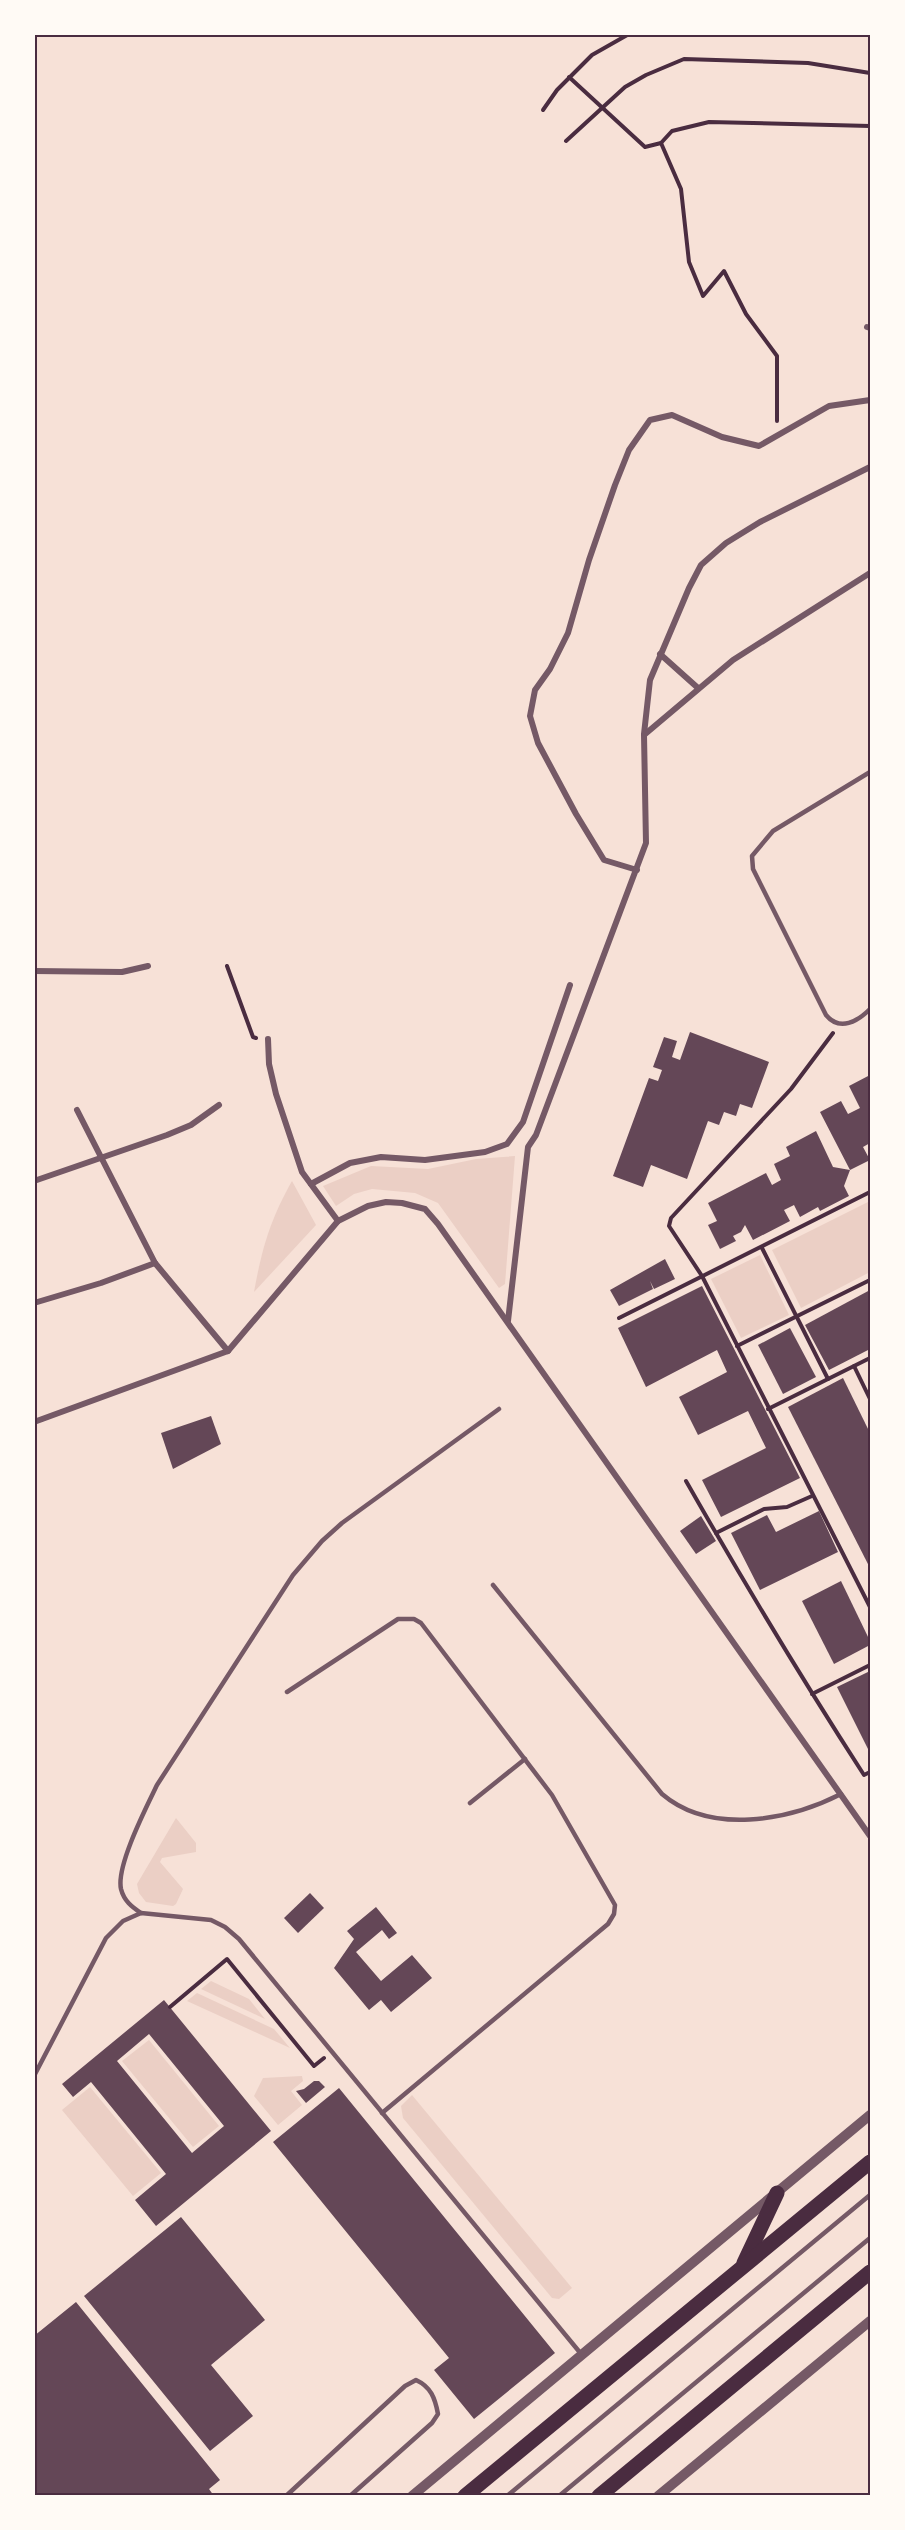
<svg xmlns="http://www.w3.org/2000/svg" width="905" height="2530" font-family="'DM Sans',sans-serif">
<style>
.green{fill:#ebcfc5}
.building{fill:#644757;fill-rule:evenodd}
.lines{fill:none;stroke-linecap:round;stroke-linejoin:round}
.path{stroke:#4a2c40;stroke-width:4}
.service{stroke:#755966;stroke-width:4.5}
.minor{stroke:#755966;stroke-width:6}
.tertiary{stroke:#755966;stroke-width:10}
.primary{stroke:#4a2c40;stroke-width:15}
.neatline{fill:none;stroke:#4a2c40;stroke-width:2}
</style>
<rect width="100%" height="100%" fill="#f7e1d7"/>
<!-- green -->
<g class="green">
<polygon points="515,1156 505,1284 499,1288 438,1203 415,1193 372,1189 354,1194 336,1206 323,1186 371,1166 428,1169 476,1159"/>
<path d="M292,1181l24,44 -62,67c8,-44 16,-72 38,-111z"/>
<polygon points="870,1201 870,1272 801,1308 772,1250"/>
<polygon points="760,1255 789,1315 741,1338 711,1279"/>
<polygon points="176,1818 196,1843 196,1852 162,1858 160,1862 183,1889 176,1904 173,1906 146,1902 139,1893 137,1884"/>
<polygon points="211,1981 249,1999 265,2019 201,1989"/>
<polygon points="197,1993 274,2029 290,2048 187,2001"/>
<polygon points="149,2040 219,2126 193,2147 122,2061"/>
<polygon points="302,2076 303,2081 291,2091 302,2105 278,2125 254,2096 263,2078"/>
<polygon points="90,2087 161,2173 133,2196 62,2110"/>
<polygon points="412,2095 572,2288 559,2299 552,2298 403,2118 401,2106"/>
</g>
<!-- building -->
<g class="building">
<polygon points="690,1032 769,1062 752,1108 740,1104 736,1116 724,1112 719,1125 708,1121 687,1179 651,1165 643,1187 613,1176 649,1078 658,1081 662,1070 653,1067 664,1037 677,1041 672,1057 680,1060"/>
<polygon points="870,1075 870,1143 863,1147 870,1160 850,1170 844,1186 849,1196 820,1211 818,1207 800,1217 794,1205 784,1210 790,1221 753,1240 745,1225 741,1232 733,1236 736,1241 720,1249 708,1225 717,1221 708,1203 766,1173 772,1185 781,1180 774,1164 790,1156 786,1147 816,1131 833,1167 850,1170 820,1112 841,1101 848,1114 860,1108 849,1086"/>
<polygon points="665,1259 675,1279 654,1289 650,1281 653,1289 619,1306 610,1290"/>
<polygon points="702,1286 800,1478 721,1517 702,1480 766,1448 748,1411 698,1435 679,1397 727,1372 717,1350 646,1387 618,1328"/>
<polygon points="870,1290 870,1349 829,1370 805,1325"/>
<polygon points="790,1328 816,1377 783,1394 758,1345"/>
<polygon points="843,1378 870,1433 870,1568 788,1407"/>
<polygon points="211,1416 221,1444 173,1469 161,1433"/>
<polygon points="819,1511 838,1552 760,1590 731,1533 767,1515 776,1532"/>
<polygon points="701,1516 716,1541 696,1554 680,1531"/>
<polygon points="841,1581 870,1641 870,1645 834,1664 802,1601"/>
<polygon points="870,1671 870,1748 868,1749 837,1687"/>
<polygon points="310,1893 324,1908 298,1933 284,1918"/>
<polygon points="376,1907 397,1933 389,1939 382,1930 356,1952 381,1981 412,1955 432,1978 391,2012 381,2000 369,2010 334,1968 354,1939 347,1931"/>
<path d="M164,2000l107,131 -115,95 -21,-26 31,-26 -75,-92 -18,15 -11,-13zM149,2034l75,92 -32,27 -75,-92z"/>
<polygon points="314,2081 319,2081 325,2087 306,2103 296,2091 304,2089"/>
<polygon points="339,2088 555,2353 474,2419 434,2370 449,2358 273,2142"/>
<polygon points="181,2217 265,2320 211,2365 253,2416 210,2451 84,2296"/>
<polygon points="76,2302 220,2480 209,2489 214,2496 34,2496 34,2336"/>
</g>
<g class="lines">
<!-- path -->
<g class="path">
<polyline points="569,77 645,147 661,143 681,189 689,262 703,296 724,271 746,314 777,356 777,421"/>
<polyline points="543,110 557,90 592,55 629,34"/>
<polyline points="566,141 625,87 646,75 684,59 808,63 870,73"/>
<polyline points="661,143 672,131 709,122 870,126"/>
<polyline points="227,966 253,1037 256,1038"/>
<polyline points="833,1033 791,1089 671,1218 669,1226 702,1276 870,1607"/>
<polyline points="762,1248 828,1379"/>
<polyline points="619,1318 870,1192"/>
<polyline points="737,1346 870,1280"/>
<polyline points="854,1366 870,1399"/>
<polyline points="768,1409 870,1358"/>
<path d="M686,1481c57,100 116,198 178,294l6,-3"/>
<polyline points="716,1533 764,1509 787,1507 812,1496"/>
<polyline points="812,1694 870,1665"/>
<polyline points="170,2007 227,1959 314,2066 324,2058"/>
</g>
<!-- service -->
<g class="service">
<path d="M870,772l-97,59 -21,25 1,13 73,146c14,17 32,6 44,-6"/>
<path d="M493,1585l169,209c48,41 126,27 179,0"/>
<polyline points="287,1692 398,1619 414,1619 421,1623 552,1795 615,1905 614,1914 608,1924 382,2113"/>
<polyline points="470,1803 525,1759"/>
<path d="M141,1913c-9,-6 -17,-12 -20,-24 -5,-23 25,-81 36,-104l136,-210 29,-34 20,-18 157,-114"/>
<polyline points="34,2076 106,1938 123,1921 141,1913 211,1920 225,1927 239,1939 582,2355"/>
<path d="M286,2496l119,-110 11,-6c15,7 19,18 22,34l-6,9 -82,73"/>
<polyline points="507,2496 870,2195"/>
<polyline points="559,2496 870,2238"/>
</g>
<!-- minor -->
<g class="minor">
<polyline points="867,327 870,328"/>
<polyline points="660,654 698,688"/>
<polyline points="644,734 650,680 689,588 701,565 726,543 760,522 870,467"/>
<polyline points="637,870 604,860 576,814 538,743 530,716 535,690 550,669 568,633 589,560 615,485 629,450 650,420 672,415 722,437 759,446 829,406 870,400"/>
<polyline points="34,971 122,972 148,966"/>
<polyline points="268,1039 269,1064 276,1094 302,1172 338,1221"/>
<polyline points="77,1110 155,1263 228,1351"/>
<polyline points="34,1181 167,1135 191,1125 219,1105"/>
<polyline points="311,1184 350,1163 381,1157 425,1160 485,1152 507,1144 523,1122 570,985"/>
<polyline points="34,1303 101,1283 155,1263"/>
<polyline points="508,1321 528,1147 536,1135 646,843 644,735 733,660 870,573"/>
<polyline points="34,1422 228,1351 338,1221 368,1206 386,1202 402,1203 425,1209 438,1224 870,1836"/>
</g>
<!-- tertiary -->
<g class="tertiary">
<polyline points="412,2496 870,2115"/>
<polyline points="658,2496 870,2321"/>
</g>
<!-- primary -->
<g class="primary">
<polyline points="744,2263 777,2193"/>
<polyline points="465,2496 870,2162"/>
<polyline points="599,2496 870,2272"/>
</g>
</g>
<!-- border -->
<rect width="905" height="2530" fill="none" stroke="#fffaf5" stroke-width="72"/>
<rect x="36" y="36" width="833" height="2458" class="neatline"/>
</svg>
